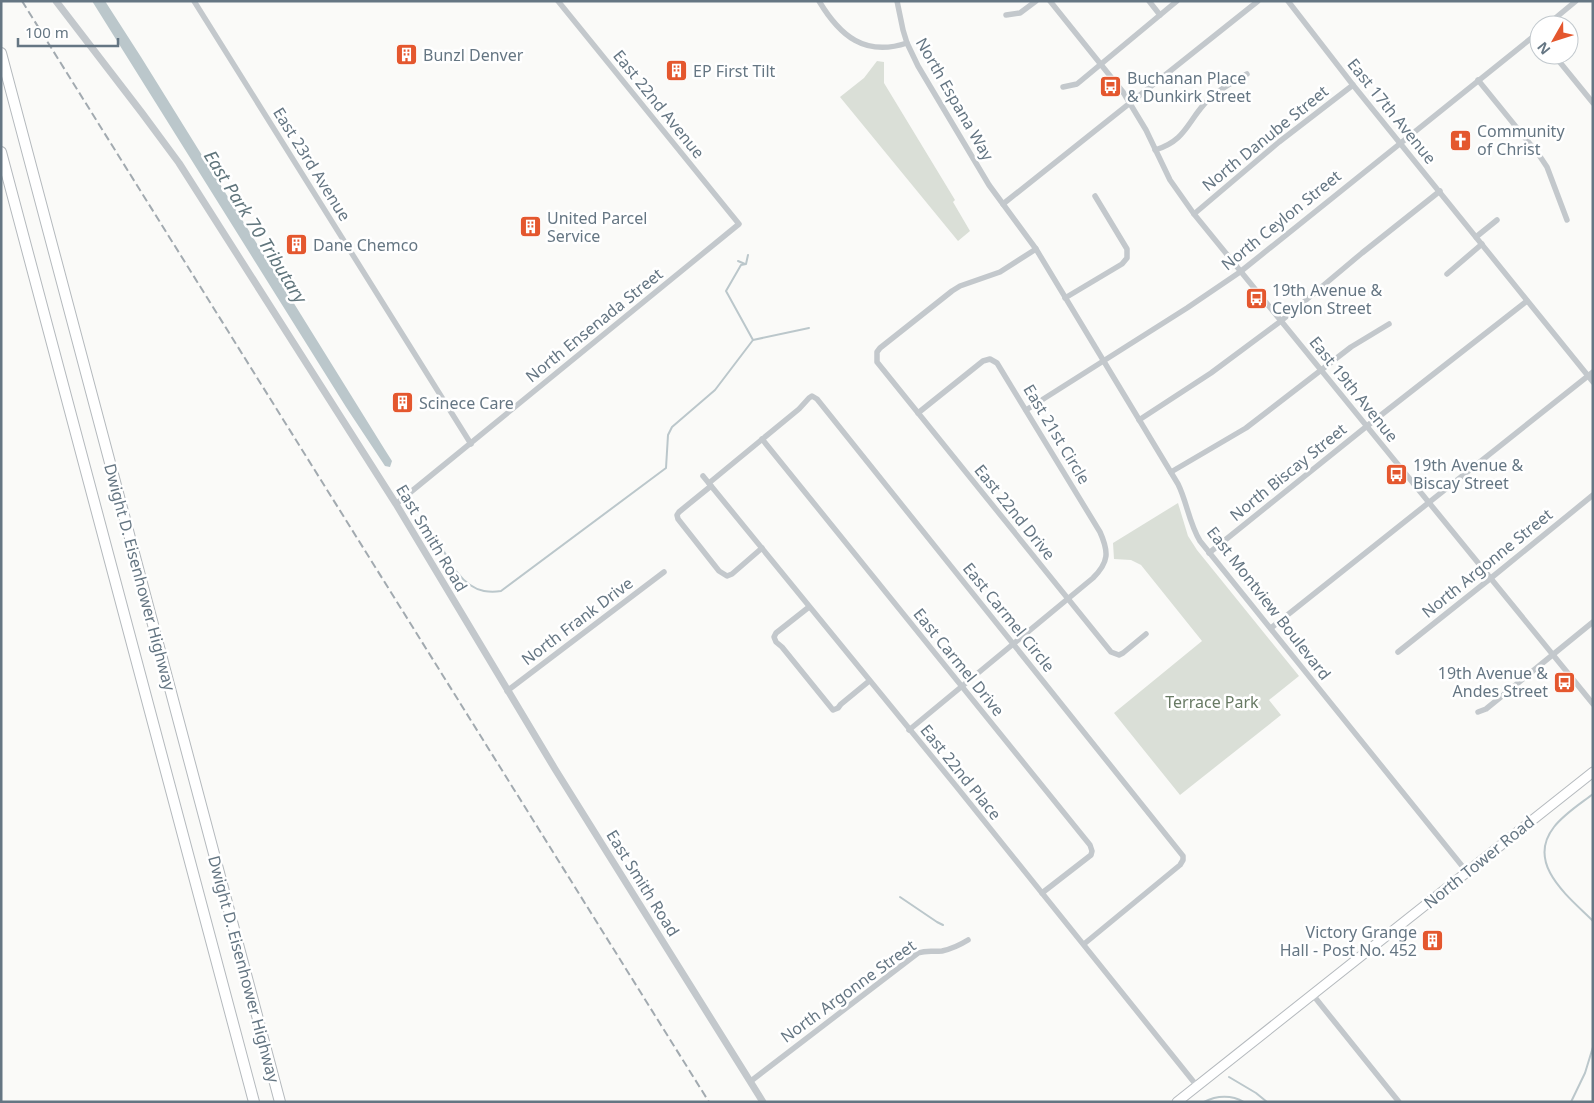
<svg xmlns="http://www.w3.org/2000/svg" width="1594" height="1103" font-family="'Noto Sans',sans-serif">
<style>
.green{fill:#dadfd7}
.water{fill:#bbc7cb}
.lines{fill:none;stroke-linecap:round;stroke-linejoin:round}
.stream{stroke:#bbc7cb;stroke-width:2}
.primary-casing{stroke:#b5babe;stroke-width:11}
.motorway-casing{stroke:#b4b9bd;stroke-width:12}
.minor{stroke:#c3c8cc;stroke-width:5.5}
.tertiary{stroke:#c3c8cc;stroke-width:7}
.primary{stroke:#fff;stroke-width:9}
.motorway{stroke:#fff;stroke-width:10}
.rail{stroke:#a2aab0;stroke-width:2;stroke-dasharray:8 4;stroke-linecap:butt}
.labels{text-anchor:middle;stroke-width:5;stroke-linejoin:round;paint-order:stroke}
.poi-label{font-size:16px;fill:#657683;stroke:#fff;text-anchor:start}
.street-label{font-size:16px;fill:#657683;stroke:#fff}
.park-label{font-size:16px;fill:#687a64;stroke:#fff}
.water-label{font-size:18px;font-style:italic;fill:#60757c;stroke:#fff}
</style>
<rect width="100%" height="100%" fill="#fafaf8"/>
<!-- green -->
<g class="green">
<polygon points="877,61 884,62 884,83 955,200 953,202 970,231 958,241 840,97 864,78"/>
<polygon points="1178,503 1188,536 1197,550 1299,676 1269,700 1281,715 1180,795 1114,713 1202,641 1141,565 1131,560 1114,559 1113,543"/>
</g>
<!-- water -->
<polygon class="water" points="92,1 105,1 141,57 385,450 392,461 390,467 385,466 346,407"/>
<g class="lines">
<!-- stream -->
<g class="stream">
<polyline points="738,261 745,264"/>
<polyline points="753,340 809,328"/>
<path d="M439,542c9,18 23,45 45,49 6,1 11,1 17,0l165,-123 2,-33 4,-8 43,-37 38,-50 -27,-49 15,-26 5,-1 2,-9"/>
<path d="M1593,794c-13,10 -29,20 -39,33 -29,37 15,70 39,94"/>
<polyline points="900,897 937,922 943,925"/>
<polyline points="1229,1077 1256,1093 1267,1102"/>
<path d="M1204,1102c13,-7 28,-7 40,0"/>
<polyline points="1571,1102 1585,1073 1593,1047"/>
</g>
<defs>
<polyline id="primary" points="1177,1102 1593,772"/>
<g id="motorway">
<polyline points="1,53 280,1102"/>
<polyline points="1,152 254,1102"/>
</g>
</defs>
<!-- primary casing -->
<use href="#primary" class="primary-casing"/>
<!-- motorway casing -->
<use href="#motorway" class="motorway-casing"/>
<!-- minor -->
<g class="minor">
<polyline points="194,1 471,444"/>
<path d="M819,1c21,35 46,56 88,42"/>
<path d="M897,1l6,29 4,13 11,23 71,119 47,64 142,235c9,18 11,39 22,57l267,331"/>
<polyline points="1050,1 1123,92 1146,130 1170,180 1194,214 1593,704"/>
<polyline points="1149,1 1160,15"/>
<polyline points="1288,1 1353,85 1593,382"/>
<polyline points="1006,15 1020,13 1036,1"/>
<polyline points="1547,25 1576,1"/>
<polyline points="1554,55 1593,103"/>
<polyline points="1478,80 1539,155 1547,167 1567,220"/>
<polyline points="1063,87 1077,84 1177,1"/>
<path d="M1155,150c32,-10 32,-29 53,-50 11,-11 25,-18 39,-26"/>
<polyline points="1003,204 1258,1"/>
<polyline points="1194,214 1279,142 1353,85"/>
<polyline points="1476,237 1497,220"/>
<polyline points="1036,249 1000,272 960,286 952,291 880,348 877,352 877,362 1111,652 1119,655 1123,653 1146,634"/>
<polyline points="1447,274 1482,244"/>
<polyline points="1065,298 1122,264 1127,258 1127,249 1095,196"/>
<polyline points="1026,410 1187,308 1240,272 1539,32"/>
<polyline points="1139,420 1211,373 1281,321 1362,253 1440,191"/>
<polyline points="762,439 1090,845 1092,851 1091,855 1042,893"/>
<polyline points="1171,472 1246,428 1351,347 1389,324"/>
<polyline points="703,476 956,786 1197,1086"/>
<polyline points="709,483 799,409 809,398 812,396 817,399 1183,856 1183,860 1180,865 1084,944"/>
<polyline points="711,486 679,512 677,515 678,519 719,571 727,576 732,574 762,548"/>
<polyline points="396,504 739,224 558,1"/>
<polyline points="1209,553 1367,426 1527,301"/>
<polyline points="809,607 776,633 774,637 776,642 782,647 833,710 838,708 841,704 869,681"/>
<polyline points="1271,628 1593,372"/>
<polyline points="1398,652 1491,578 1593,495"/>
<polyline points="507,691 664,572"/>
<polyline points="1478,712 1486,709 1593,622"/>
<path d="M909,730l184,-152c16,-16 16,-26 7,-46l-103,-169 -7,-4 -7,2 -65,52"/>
<polyline points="1313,995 1399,1102"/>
<path d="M751,1081l167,-128c9,-3 14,-1 24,-2 9,-2 18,-6 26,-11"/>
</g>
<!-- tertiary -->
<polyline class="tertiary" points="56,1 142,113 179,163 396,504 555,769 763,1102"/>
<!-- primary -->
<use href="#primary" class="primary"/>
<!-- motorway -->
<use href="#motorway" class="motorway"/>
<!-- rail -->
<polyline class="rail" points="22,1 709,1102"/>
</g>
<!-- icons -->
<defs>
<symbol id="building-square" viewBox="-11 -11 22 22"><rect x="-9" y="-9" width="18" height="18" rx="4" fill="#e4572e" stroke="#fff"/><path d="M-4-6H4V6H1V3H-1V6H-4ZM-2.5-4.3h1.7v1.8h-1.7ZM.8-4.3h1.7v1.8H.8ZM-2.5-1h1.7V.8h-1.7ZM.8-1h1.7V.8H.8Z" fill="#fff"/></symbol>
<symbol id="bus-square" viewBox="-11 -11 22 22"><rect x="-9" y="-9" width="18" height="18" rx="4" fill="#e4572e" stroke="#fff"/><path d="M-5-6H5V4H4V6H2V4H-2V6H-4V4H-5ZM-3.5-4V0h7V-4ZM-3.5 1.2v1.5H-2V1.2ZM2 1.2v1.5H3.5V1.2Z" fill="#fff"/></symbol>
<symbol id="church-square" viewBox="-11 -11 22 22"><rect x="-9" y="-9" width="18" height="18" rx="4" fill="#e4572e" stroke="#fff"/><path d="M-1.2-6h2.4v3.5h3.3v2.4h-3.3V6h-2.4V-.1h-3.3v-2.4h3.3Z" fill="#fff"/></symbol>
</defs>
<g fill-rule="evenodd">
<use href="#building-square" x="394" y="42" width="25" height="25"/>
<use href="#building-square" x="664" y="58" width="25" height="25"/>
<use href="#bus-square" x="1098" y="74" width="25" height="25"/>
<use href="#church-square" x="1448" y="128" width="25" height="25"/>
<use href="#building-square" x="518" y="214" width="25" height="25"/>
<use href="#building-square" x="284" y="232" width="25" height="25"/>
<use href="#bus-square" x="1244" y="286" width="25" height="25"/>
<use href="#building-square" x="390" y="390" width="25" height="25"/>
<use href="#bus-square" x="1384" y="462" width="25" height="25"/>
<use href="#bus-square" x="1552" y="670" width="25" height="25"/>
<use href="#building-square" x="1420" y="928" width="25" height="25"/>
</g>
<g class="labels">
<!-- poi labels -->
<g class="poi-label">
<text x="423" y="61">Bunzl Denver</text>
<text x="693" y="77">EP First Tilt</text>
<text x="1127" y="84">Buchanan Place<tspan x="1127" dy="18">&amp; Dunkirk Street</tspan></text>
<text x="1477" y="137">Community<tspan x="1477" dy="18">of Christ</tspan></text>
<text x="547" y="224">United Parcel<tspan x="547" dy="18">Service</tspan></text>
<text x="313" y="251">Dane Chemco</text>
<text x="1272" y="296">19th Avenue &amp;<tspan x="1272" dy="18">Ceylon Street</tspan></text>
<text x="419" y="409">Scinece Care</text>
<text x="1413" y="471">19th Avenue &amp;<tspan x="1413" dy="18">Biscay Street</tspan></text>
<text x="1548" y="679" text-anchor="end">19th Avenue &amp;<tspan x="1548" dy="18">Andes Street</tspan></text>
<text x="1417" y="938" text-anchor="end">Victory Grange<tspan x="1417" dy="18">Hall - Post No. 452</tspan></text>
</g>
<!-- street labels -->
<g class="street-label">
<text transform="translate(955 99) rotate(60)" y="6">North Espana Way</text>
<text transform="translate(659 104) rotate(51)" y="6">East 22nd Avenue</text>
<text transform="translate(1392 111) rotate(51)" y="6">East 17th Avenue</text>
<text transform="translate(1265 138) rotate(-39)" y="6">North Danube Street</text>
<text transform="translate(312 164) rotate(58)" y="6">East 23rd Avenue</text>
<text transform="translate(1281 220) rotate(-39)" y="6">North Ceylon Street</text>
<text transform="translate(594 325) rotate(-39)" y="6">North Ensenada Street</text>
<text transform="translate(1354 389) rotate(51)" y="6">East 19th Avenue</text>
<text transform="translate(1057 434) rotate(59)" y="6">East 21st Circle</text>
<text transform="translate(1288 472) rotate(-39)" y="6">North Biscay Street</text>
<text transform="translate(1015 512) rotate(51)" y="6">East 22nd Drive</text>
<text transform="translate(432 538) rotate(59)" y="6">East Smith Road</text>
<text transform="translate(1487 563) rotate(-39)" y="6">North Argonne Street</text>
<text transform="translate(140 577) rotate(75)" y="6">Dwight D. Eisenhower Highway</text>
<text transform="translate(1269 603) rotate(52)" y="6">East Montview Boulevard</text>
<text transform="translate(1009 617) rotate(51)" y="6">East Carmel Circle</text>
<text transform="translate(577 621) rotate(-37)" y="6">North Frank Drive</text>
<text transform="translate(959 662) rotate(51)" y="6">East Carmel Drive</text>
<text transform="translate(961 772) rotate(51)" y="6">East 22nd Place</text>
<text transform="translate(1479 862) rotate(-39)" y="6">North Tower Road</text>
<text transform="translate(643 883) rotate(58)" y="6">East Smith Road</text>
<text transform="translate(244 969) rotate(75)" y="6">Dwight D. Eisenhower Highway</text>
<text transform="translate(848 991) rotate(-36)" y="6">North Argonne Street</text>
</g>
<!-- park labels -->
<g class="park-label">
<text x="1212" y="708">Terrace Park</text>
</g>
<!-- water labels -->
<g class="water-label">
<text transform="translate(255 227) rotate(58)" y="6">East Park 70 Tributary</text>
</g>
</g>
<!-- border -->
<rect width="1594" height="1103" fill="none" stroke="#657683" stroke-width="5"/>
<!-- north arrow -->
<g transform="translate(1554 40) rotate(231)"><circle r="24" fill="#ffffff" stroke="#c1c8cd"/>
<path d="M0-4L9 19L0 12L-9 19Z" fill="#e4572e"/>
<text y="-8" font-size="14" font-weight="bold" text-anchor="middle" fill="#657683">N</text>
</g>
<!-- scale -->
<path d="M18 38v8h100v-8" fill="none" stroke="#657683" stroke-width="2.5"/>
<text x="25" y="38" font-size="15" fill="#657683" stroke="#ffffff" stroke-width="4" paint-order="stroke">100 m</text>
</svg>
